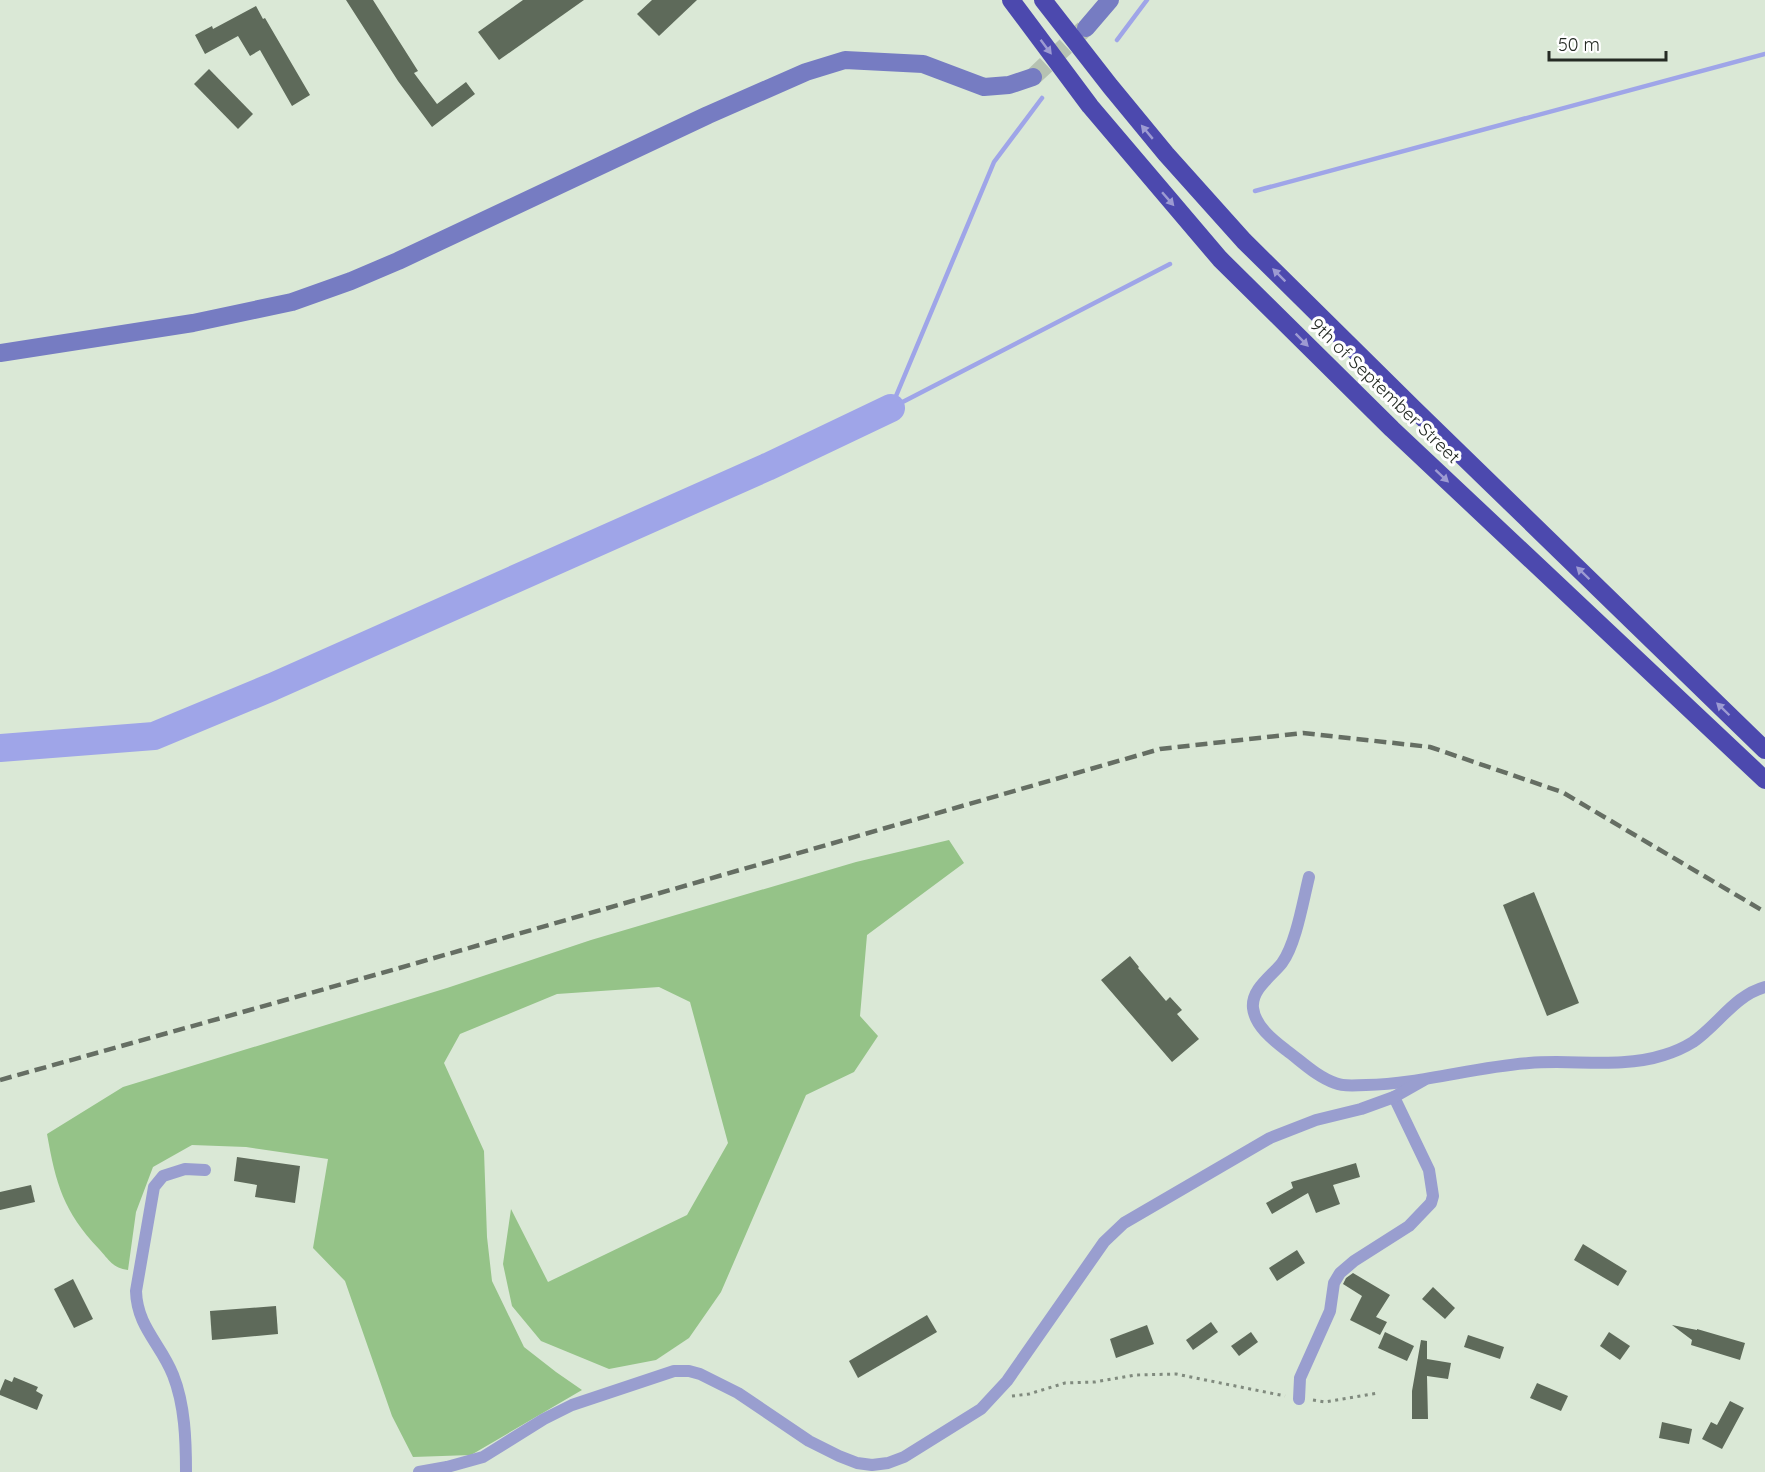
<svg xmlns="http://www.w3.org/2000/svg" width="1765" height="1472" font-family="Quicksand,sans-serif">
<style>
.forest{fill:#95c388}
.lines{fill:none;stroke-linecap:round;stroke-linejoin:round}
.stream{stroke:#9fa5e8;stroke-width:4.5}
.river{stroke:#9fa5e8;stroke-width:28}
.building{fill:#5e6a5a}
.secondary-tunnel{stroke:#b6c2b2;stroke-width:18;stroke-dasharray:18 9;stroke-linecap:butt}
.path{stroke:#808a7e;stroke-width:3;stroke-dasharray:3 4.5;stroke-linecap:butt}
.street{stroke:#999ecf;stroke-width:12}
.secondary{stroke:#767cc2;stroke-width:18}
.highway{stroke:#4c49ae;stroke-width:18}
.rail{stroke:#656e63;stroke-width:4.5;stroke-dasharray:12 6;stroke-linecap:butt}
.oneway{fill:#9d9bd2}
.labels{text-anchor:middle;stroke-width:6;stroke-linejoin:round;paint-order:stroke}
.street-label{font-size:18px;fill:#252b24;stroke:#fff}
</style>
<rect width="100%" height="100%" fill="#dae8d6"/>
<!-- forest -->
<path class="forest" d="M949,840l15,23 -97,72 -7,81 18,20 -24,36 -48,23 -85,197 -32,46 -33,22 -47,9 -68,-28 -29,-35 -9,-42 8,-55 37,73 139,-67 41,-72 -38,-141 -31,-15 -102,7 -97,40 -16,29 40,88 3,86 5,44 32,66 32,25 26,18 -111,65 -58,2 -21,-41 -47,-135 -32,-33 15,-89 -82,-12 -54,-2 -39,22 -17,45 -8,58c-15,-2 -19,-10 -29,-21 -36,-38 -43,-65 -52,-115l76,-47 324,-99 144,-48 265,-78z"/>
<g class="lines">
<!-- stream -->
<g class="stream">
<polyline points="1117,40 1147,0"/>
<polyline points="1255,191 1765,54"/>
<polyline points="891,408 994,162 1042,98"/>
<polyline points="891,408 1170,264"/>
</g>
<!-- river -->
<polyline class="river" points="0,748 154,736 272,687 767,467 891,408"/>
</g>
<!-- building -->
<g class="building">
<polygon points="346,0 373,0 418,71 414,73 437,104 466,82 475,94 432,127 398,81"/>
<polygon points="523,0 584,0 499,60 478,32"/>
<polygon points="652,0 697,0 659,36 637,14"/>
<polygon points="256,6 263,19 265,18 310,95 292,106 260,50 250,56 238,36 205,54 195,35 212,26 213,29"/>
<polygon points="209,69 253,114 238,129 194,84"/>
<polygon points="1534,892 1579,1003 1547,1016 1503,905"/>
<polygon points="1130,956 1139,967 1138,968 1166,1001 1170,997 1182,1010 1177,1014 1199,1039 1172,1062 1101,980"/>
<polygon points="237,1157 300,1166 295,1203 255,1197 257,1185 234,1181"/>
<polygon points="1356,1163 1360,1177 1333,1185 1340,1204 1316,1213 1308,1193 1272,1214 1266,1203 1293,1188 1291,1182"/>
<polygon points="31,1185 35,1202 0,1210 0,1192"/>
<polygon points="1583,1244 1627,1271 1618,1286 1574,1260"/>
<polygon points="1297,1250 1305,1263 1277,1281 1269,1268"/>
<polygon points="1353,1273 1390,1295 1376,1317 1387,1322 1380,1335 1350,1320 1362,1296 1343,1284 1346,1278"/>
<polygon points="73,1279 93,1319 74,1328 54,1289"/>
<polygon points="1433,1287 1455,1308 1445,1319 1422,1299"/>
<polygon points="276,1306 278,1334 212,1340 210,1311"/>
<polygon points="927,1315 937,1332 858,1378 849,1361"/>
<polygon points="1211,1322 1218,1332 1193,1350 1186,1340"/>
<polygon points="1147,1325 1154,1344 1116,1358 1110,1339"/>
<polygon points="1672,1325 1697,1330 1697,1329 1745,1343 1740,1360 1691,1345 1692,1340"/>
<polygon points="1251,1332 1258,1342 1239,1356 1231,1346"/>
<polygon points="1385,1332 1414,1346 1407,1361 1378,1348"/>
<polygon points="1609,1332 1630,1346 1620,1360 1600,1346"/>
<polygon points="1468,1335 1504,1347 1500,1359 1464,1347"/>
<polygon points="1421,1340 1427,1341 1427,1359 1451,1363 1448,1379 1427,1376 1428,1419 1412,1419 1412,1391"/>
<polygon points="14,1377 38,1387 36,1391 43,1395 37,1410 0,1395 0,1391 5,1379 12,1382"/>
<polygon points="1537,1383 1568,1396 1561,1411 1530,1398"/>
<polygon points="1730,1401 1744,1408 1722,1449 1702,1439 1711,1422 1717,1425"/>
<polygon points="1662,1422 1692,1429 1689,1444 1659,1438"/>
</g>
<g class="lines">
<!-- secondary-tunnel -->
<polyline class="secondary-tunnel" points="1033,77 1084,29"/>
<!-- path -->
<g class="path">
<polyline points="1012,1396 1029,1394 1065,1383 1095,1382 1135,1375 1176,1374 1285,1396"/>
<polyline points="1313,1400 1325,1402 1378,1393"/>
</g>
<!-- street -->
<g class="street">
<path d="M1309,877c-6,24 -13,67 -27,86 -10,13 -31,26 -29,45 2,18 20,32 33,42 15,11 31,27 49,33 9,4 21,2 31,2 55,-1 108,-18 163,-22 44,-4 92,6 135,-8 10,-3 21,-8 29,-13 25,-17 42,-47 72,-55"/>
<polyline points="1299,1399 1300,1378 1330,1311 1334,1283 1340,1273 1354,1261 1409,1226 1431,1203 1433,1196 1429,1170 1394,1097"/>
<path d="M186,1472c0,-31 -1,-67 -13,-97 -12,-31 -36,-48 -37,-84l18,-104 9,-11 22,-7 20,1"/>
<polyline points="419,1472 447,1467 483,1457 544,1419 572,1405 674,1371 689,1371 700,1374 738,1393 809,1441 839,1456 857,1463 872,1465 888,1463 904,1457 981,1409 1007,1381 1104,1242 1124,1223 1270,1138 1316,1120 1361,1109 1394,1097 1424,1080"/>
</g>
<!-- secondary -->
<g class="secondary">
<polyline points="1086,28 1110,0"/>
<polyline points="0,353 193,323 292,302 351,281 398,261 708,115 806,72 845,60 923,64 984,87 1009,85 1033,77"/>
</g>
<!-- highway -->
<g class="highway">
<polyline points="1011,0 1090,106 1220,259 1392,429 1765,780"/>
<polyline points="1043,0 1110,86 1166,154 1244,241 1414,409 1765,750"/>
</g>
<!-- rail -->
<polyline class="rail" points="0,1080 396,969 1160,749 1303,733 1430,747 1562,792 1765,912"/>
</g>
<!-- one-way arrows -->
<defs><path id="oneway-solid" d="M-6-.8H1V-3.2L6.5 0L1 3.2V.8H-6Z" transform="scale(1.5)"/></defs>
<g class="oneway">
<use href="#oneway-solid" transform="translate(1046 47) rotate(53)"/>
<use href="#oneway-solid" transform="translate(1147 132) rotate(-130)"/>
<use href="#oneway-solid" transform="translate(1168 199) rotate(49)"/>
<use href="#oneway-solid" transform="translate(1279 275) rotate(-135)"/>
<use href="#oneway-solid" transform="translate(1302 340) rotate(45)"/>
<use href="#oneway-solid" transform="translate(1442 476) rotate(43)"/>
<use href="#oneway-solid" transform="translate(1583 573) rotate(-136)"/>
<use href="#oneway-solid" transform="translate(1723 709) rotate(-136)"/>
</g>
<g class="labels">
<!-- street labels -->
<g class="street-label">
<text transform="translate(1385 391) rotate(44)" y="6">9th of September Street</text>
</g>
</g>
<!-- scale -->
<path d="M1549 51v9h117v-9" fill="none" stroke="#252b24" stroke-width="3"/>
<text x="1558" y="51" font-size="18" fill="#252b24" stroke="#ffffff" stroke-width="4.5" paint-order="stroke">50 m</text>
</svg>
